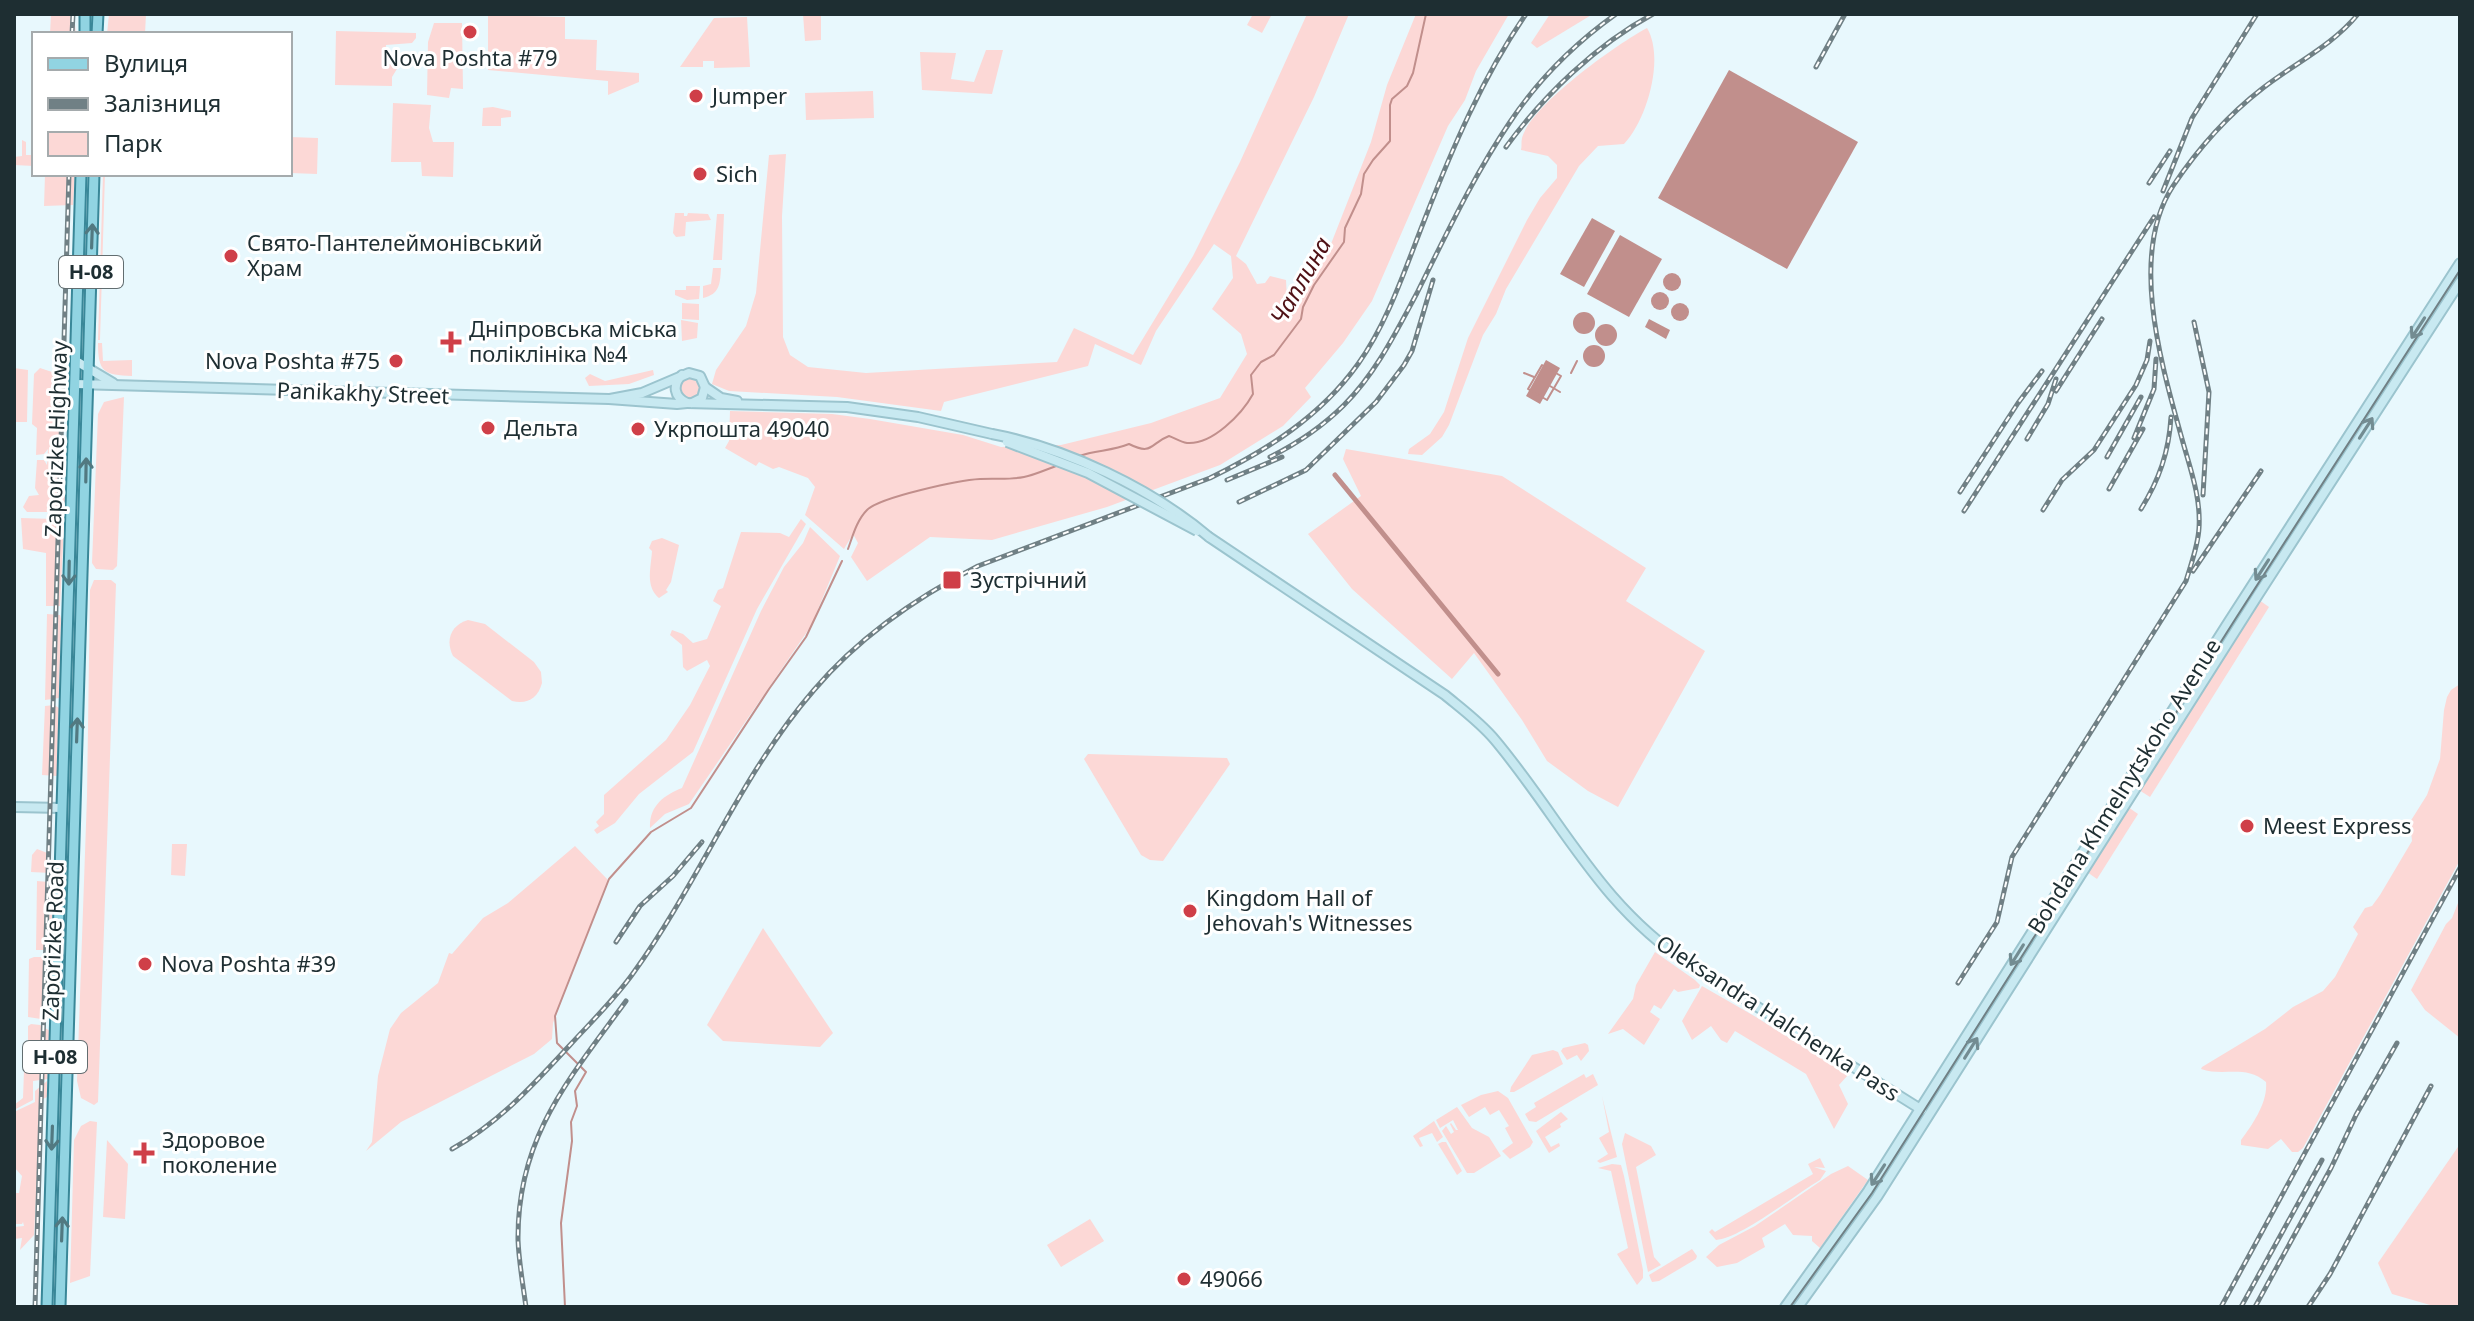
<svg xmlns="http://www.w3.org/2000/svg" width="2474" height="1321" font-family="'Noto Sans',sans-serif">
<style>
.green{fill:#fcd8d6}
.water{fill:#c18f8c}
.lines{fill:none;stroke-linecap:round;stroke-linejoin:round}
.stream{stroke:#c18f8c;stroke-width:2}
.canal{stroke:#c18f8c;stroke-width:5}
.secondary-casing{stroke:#9bc4ce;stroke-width:12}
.primary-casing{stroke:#398798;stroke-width:13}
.secondary{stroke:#c8e9f1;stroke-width:8}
.primary{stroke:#91d4e2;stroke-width:9}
.tram{stroke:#708085;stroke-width:2}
.rail-casing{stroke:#708085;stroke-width:5}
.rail{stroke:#fff;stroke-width:2;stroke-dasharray:6;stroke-linecap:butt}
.secondary-bridge-casing{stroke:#9bc4ce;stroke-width:12;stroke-linecap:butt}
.secondary-bridge{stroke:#c8e9f1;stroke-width:8}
.oneway{stroke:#527981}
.oneway2{stroke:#738c92}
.poi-dot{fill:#cf3f48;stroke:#fff;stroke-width:3}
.labels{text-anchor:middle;stroke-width:6;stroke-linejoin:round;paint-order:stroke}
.shield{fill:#fff;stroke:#626d70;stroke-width:2}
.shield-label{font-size:20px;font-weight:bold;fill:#1e2e32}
.poi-label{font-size:22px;fill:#1e2e32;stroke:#fff;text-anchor:start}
.street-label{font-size:22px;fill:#1e2e32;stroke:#fff}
.water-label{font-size:24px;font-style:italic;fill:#4f1115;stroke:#fff}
</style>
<rect width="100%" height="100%" fill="#e8f8fd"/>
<!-- green -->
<g class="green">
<polygon points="51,14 74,14 76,34 50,34"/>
<polygon points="109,14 146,14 145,34 107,34"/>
<polygon points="803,14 821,14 821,40 805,41"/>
<polygon points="1253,14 1272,14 1262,33 1247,25"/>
<polygon points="1307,14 1349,14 1314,97 1236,256 1246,264 1257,284 1265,283 1270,276 1286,280 1287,300 1294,301 1305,291 1329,249 1371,142 1387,85 1416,14 1509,14 1476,71 1465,100 1448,126 1372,301 1343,343 1305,388 1311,397 1283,426 1220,465 1107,507 992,540 930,537 867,581 851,557 858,543 853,534 844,549 805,515 815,487 808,478 779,467 773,469 759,462 756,466 725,448 729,441 730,411 832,414 870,419 963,435 1001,447 1061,445 1151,423 1220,398 1247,354 1241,334 1212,309 1233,278 1231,256 1214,244 1156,331 1141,365 1095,344 1088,366 944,402 941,411 837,397 729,391 712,384 716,370 746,326 756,293 769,155 786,154 782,216 783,337 790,355 808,367 866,373 1057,362 1074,328 1133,355 1193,256 1240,162"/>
<polygon points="1550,14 1593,14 1537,48 1531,43"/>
<polygon points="488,15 565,17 565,39 597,40 596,70 639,73 639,82 608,95 608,81 488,70"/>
<polygon points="747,17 750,67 714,68 714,61 703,61 703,67 680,67 714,18"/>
<polygon points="434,23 462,23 463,89 451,88 449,98 427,95 428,42"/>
<path d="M1647,28c18,30 0,92 -23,116l-26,2 -19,20 -73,123 -10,25 -13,21 -34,90 -7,12 -20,18 -14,-1 1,-5 21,-15 14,-22 24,-74 59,-118 13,-22 17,-20v-13l-9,-9 -27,-6c1,-4 0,-8 1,-12 9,-33 95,-94 125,-110z"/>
<polygon points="336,31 416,33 416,38 412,43 386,45 385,62 400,64 392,77 392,86 335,85"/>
<polygon points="986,50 1003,50 992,94 922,90 920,52 956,53 951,79 974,82"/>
<polygon points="873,91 874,118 806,120 805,93"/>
<polygon points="393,103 431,105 429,128 433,142 454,142 453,177 422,176 421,162 391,162"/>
<polygon points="493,107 511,111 511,117 501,118 501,126 482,126 483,108"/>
<polygon points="290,137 318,138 317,174 290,173"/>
<polygon points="22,140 26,142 26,155 34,155 34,166 14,165 14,157 22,156"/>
<polygon points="45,174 75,174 73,205 44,206"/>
<polygon points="103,174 105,174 100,340 98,340"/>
<polygon points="675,213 684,213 684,216 687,216 688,213 708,214 711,220 686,222 685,236 676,237 673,233"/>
<polygon points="717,214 724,214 722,260 713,260"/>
<path d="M713,268h8c-1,16 -1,26 -18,30v-12l8,-2z"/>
<polygon points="686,286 700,286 699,299 687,300 675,295 675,290 686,290"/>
<polygon points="682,303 699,304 699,320 682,319"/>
<polygon points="681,320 698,323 697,338 682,341"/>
<path d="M98,343h4l1,18 29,-1v16c-28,-1 -34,-4 -34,-33z"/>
<polygon points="14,368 28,370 27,422 14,422"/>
<polygon points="40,368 61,375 59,439 53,439 53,442 58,442 57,468 52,468 52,472 58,473 57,492 65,492 65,509 61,512 27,512 23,507 29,496 39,495 35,488 37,460 44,460 47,465 48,449 44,454 36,455 37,428 32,424 34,374"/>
<polygon points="653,370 654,375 629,384 589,386 585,378 590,374 605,381"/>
<polygon points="696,376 703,387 697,398 688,400 680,394 678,388 684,377"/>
<polygon points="124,397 117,566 113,570 96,569 92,563 98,414 104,402"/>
<polygon points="1346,449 1502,476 1646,568 1626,601 1705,651 1618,807 1588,791 1547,761 1522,720 1474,653 1452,679 1352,589 1308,534 1361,496 1343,459"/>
<polygon points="21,518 55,519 64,524 60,606 46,606 46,553 23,549"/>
<polygon points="801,519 806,524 757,609 693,752 639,794 615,823 597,834 594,830 599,826 596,822 604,814 604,795 666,740 690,705 710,666 707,660 687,671 683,667 682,645 670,635 672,630 683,634 693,643 707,639 721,606 713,601 718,590 723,588 741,532 780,533 789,537"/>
<path d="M810,527l30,29 -29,70 -122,178 -24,10 -15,14c-1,-22 14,-33 32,-40l79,-177 23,-44 19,-24z"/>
<path d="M662,538l17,7 -8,37 -5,8 2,2 -9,6c-14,-12 -8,-30 -7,-47l-3,-3 3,-7z"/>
<polygon points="94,580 111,580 116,584 98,1102 94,1105 81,1098 77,1081 87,796 90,590"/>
<polygon points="2259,600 2269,607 2150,797 2139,790"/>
<polygon points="47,614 60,615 61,619 59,698 45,700"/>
<path d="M468,620l17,4 49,38 7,10 1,11c-4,15 -15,22 -30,18l-59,-45c-8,-16 -2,-31 15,-36z"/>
<path d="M2460,684v176l-157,288 -5,4h-6l-11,-13 -13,10 -27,-4v-5c12,-16 27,-38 25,-58 -21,-18 -42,-5 -65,-13l1,-2 63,-38 28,-22 30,-16 12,-14 23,-43 -5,-7 12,-19 7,-2 8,-11 32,-54 -2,-19 17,-27 13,-36 4,-49 3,-13 4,-7z"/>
<polygon points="54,705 59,708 57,776 42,775 45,706"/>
<polygon points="1088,754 1227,758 1230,764 1163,861 1150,860 1141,855 1084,759"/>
<polygon points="2128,807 2138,814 2097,879 2087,872"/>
<polygon points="172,844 187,844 185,876 171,875"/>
<polygon points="575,846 608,880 553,1023 552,1039 534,1054 401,1122 366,1151 372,1142 378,1076 390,1029 401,1013 438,983 449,953 452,954 483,918 508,903"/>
<polygon points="37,849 50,854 51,873 31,872 32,855"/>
<polygon points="37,881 49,882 53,885 52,948 48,950 36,950"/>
<polygon points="2460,898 2460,1038 2425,1010 2411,990 2446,924 2452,918"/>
<polygon points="763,928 833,1033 820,1047 723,1041 707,1025"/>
<polygon points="1655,952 1695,980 1700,985 1699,988 1678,992 1674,989 1661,1009 1654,1005 1650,1012 1660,1019 1644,1045 1623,1029 1608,1034 1633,999 1636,985"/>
<polygon points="34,957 52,957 50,1017 41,1019 28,1017 29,959"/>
<polygon points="1702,986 1756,1017 1848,1075 1839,1085 1848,1104 1834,1129 1806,1074 1735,1031 1727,1043 1721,1040 1711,1026 1692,1040 1682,1021"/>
<polygon points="31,1024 40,1025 50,1031 49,1056 46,1061 28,1060 28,1026"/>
<polygon points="1585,1043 1588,1045 1589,1051 1581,1061 1577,1055 1567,1060 1561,1051 1563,1048"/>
<polygon points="1553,1050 1558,1052 1563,1064 1514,1092 1510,1092 1511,1087 1532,1055"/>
<polygon points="28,1065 47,1067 48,1079 33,1081 33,1100 14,1110 14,1105 23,1098 24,1071"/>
<polygon points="1584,1074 1586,1078 1593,1074 1598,1085 1536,1122 1529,1121 1525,1114 1536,1107 1534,1103"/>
<polygon points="47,1081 47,1097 41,1100 34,1235 20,1250 22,1238 14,1239 14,1227 24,1226 23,1222 22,1224 14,1224 14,1193 19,1193 22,1176 14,1167 14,1112 35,1102 35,1091"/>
<polygon points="1498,1091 1508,1098 1533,1142 1530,1147 1510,1159 1502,1151 1513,1143 1505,1128 1509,1126 1499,1110 1490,1115 1485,1107 1469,1117 1461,1105 1481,1095"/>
<polygon points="1602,1096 1617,1157 1600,1163 1597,1161 1608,1154 1599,1138 1609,1132"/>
<polygon points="1457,1107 1472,1128 1489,1137 1501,1156 1474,1173 1467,1173 1442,1131 1446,1126 1451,1134 1454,1132 1450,1124 1451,1123 1456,1130 1458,1130 1453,1120 1440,1128 1436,1120"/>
<polygon points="1561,1112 1568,1119 1560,1124 1561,1127 1545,1137 1551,1147 1559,1143 1560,1146 1549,1153 1536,1131"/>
<polygon points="90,1121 97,1122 90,1276 70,1283 74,1140 81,1126"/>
<polygon points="1434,1121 1443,1137 1437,1142 1432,1133 1419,1138 1423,1146 1420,1147 1413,1136"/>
<polygon points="1625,1133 1651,1146 1656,1155 1636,1167 1654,1257 1661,1265 1648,1272 1622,1144"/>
<polygon points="107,1140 128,1164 125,1219 103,1217"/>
<polygon points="1442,1142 1446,1142 1462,1171 1457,1175 1438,1144"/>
<polygon points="2460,1144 2460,1307 2437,1307 2392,1294 2378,1263"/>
<path d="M1820,1158l5,10 -11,-1 12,4 -6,9c-24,14 -80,59 -104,60l-7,-8 3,-3 3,3 98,-58 -5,-10z"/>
<polygon points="1612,1164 1621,1165 1624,1176 1643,1270 1643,1278 1637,1285 1617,1254 1628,1248 1611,1171 1598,1168"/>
<polygon points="1848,1166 1868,1180 1820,1248 1812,1241 1812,1236 1793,1235 1785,1224 1762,1238 1765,1247 1737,1263 1717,1267 1706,1257 1719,1245 1755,1226 1831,1174"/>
<polygon points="1090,1219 1104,1241 1061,1267 1047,1245"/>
<polygon points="1692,1249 1697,1256 1696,1259 1659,1281 1652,1282 1649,1275"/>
</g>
<!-- water -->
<g class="water">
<polygon points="1729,70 1858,142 1787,269 1658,198"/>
<polygon points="1592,218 1615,231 1584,287 1560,274"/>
<polygon points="1620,235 1662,259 1629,317 1587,294"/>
<circle cx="1672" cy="282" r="9"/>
<circle cx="1660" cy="301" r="9"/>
<circle cx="1680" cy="312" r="9"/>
<circle cx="1584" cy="323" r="11"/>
<polygon points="1649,319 1670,330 1666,339 1645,327"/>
<circle cx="1606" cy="335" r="11"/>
<circle cx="1594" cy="356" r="11"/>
<polygon points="1546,360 1560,368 1540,404 1526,396"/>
</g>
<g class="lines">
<!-- stream -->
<g class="stream">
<polygon points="1542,365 1561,376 1547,400 1528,389"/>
<polyline points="1524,373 1534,377"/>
<polyline points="1571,373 1577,361"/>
<polyline points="1550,386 1560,392"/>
<path d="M1079,456c17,-6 34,-5 50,-12 24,12 21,-1 40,-8 6,2 11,6 18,7 25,2 55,-29 66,-49l-2,-19 10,-13 13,-7 27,-36 2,-12 11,-22 30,-43 1,-14 16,-34 3,-20 9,-14 17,-19v-36l2,-6 15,-13 6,-13 13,-59"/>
<path d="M848,549c5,-14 9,-29 19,-39 13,-13 93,-30 113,-31 15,-1 29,1 44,-2 11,-2 23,-8 35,-12"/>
<polyline points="565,1307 561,1223 572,1141 571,1122 577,1106 575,1091 586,1072 557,1043 555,1016 609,879 651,832 691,808 769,689 806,637 842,561"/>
</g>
<!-- canal -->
<polyline class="canal" points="1335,475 1498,674"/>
<defs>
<g id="secondary">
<polyline points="76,361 113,383"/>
<path d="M682,375c-10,10 -8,22 5,28l160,4 71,10 74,17"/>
<polyline points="76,384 609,399 677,404 687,403"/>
<polyline points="705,387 721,398 737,401"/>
<polyline points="610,399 642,393 689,373 700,376 705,387 702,398 692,403"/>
<path d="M1209,537l236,158c17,14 36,28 50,45 67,80 103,164 194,224l233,146"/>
<polyline points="14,807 62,808"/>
<polyline points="1785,1307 1868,1191 2226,626 2460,263"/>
<polyline points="1798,1307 1877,1197 2258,595 2460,282"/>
</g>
<g id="primary">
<polyline points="85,34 85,14"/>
<polyline points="97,34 98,14"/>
<polyline points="47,1307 81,174"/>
<polyline points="60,1307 94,174"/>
</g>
</defs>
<!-- secondary casing -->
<use href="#secondary" class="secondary-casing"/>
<!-- primary casing -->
<use href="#primary" class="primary-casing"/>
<!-- secondary -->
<use href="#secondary" class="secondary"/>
<!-- primary -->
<use href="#primary" class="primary"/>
<!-- tram -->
<polyline class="tram" points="1790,1307 1872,1193 2236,618 2460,270"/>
<defs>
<g id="rail">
<polyline points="72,34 73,14"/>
<polyline points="1816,67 1845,14"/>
<path d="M1506,147c38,-52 90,-102 147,-133"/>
<polyline points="2149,183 2170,151"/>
<polyline points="2163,191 2192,118 2257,14"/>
<polyline points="2194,322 2209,392 2203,495"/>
<polyline points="2056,391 2102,319"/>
<polyline points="2134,438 2154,389 2156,359"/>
<polyline points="2027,439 2048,404 2056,379"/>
<path d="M1270,457c28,-14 52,-30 74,-52 32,-32 52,-73 73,-112 29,-58 57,-118 93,-171 28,-42 64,-78 106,-108"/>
<polyline points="2107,457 2141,397"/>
<polyline points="1227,480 1282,457"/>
<polyline points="2109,489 2143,429"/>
<polyline points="1960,492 2018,403 2042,371"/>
<polyline points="1239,502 1306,470 1376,402 1404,365 1412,351 1433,280"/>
<path d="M2141,509c18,-29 28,-57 30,-92"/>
<polyline points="2043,510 2062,480 2094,450 2136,385 2147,360 2150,341"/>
<polyline points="1964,511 2154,217"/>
<polyline points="2193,571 2261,471"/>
<polyline points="616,942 640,906 673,876 702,842"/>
<path d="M1958,983l39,-61 15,-65 174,-276c5,-17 12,-35 13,-53 2,-31 -9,-60 -17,-89 -20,-73 -54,-184 -9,-253 24,-36 55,-71 90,-98 32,-25 69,-42 95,-74"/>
<path d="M452,1149c48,-27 81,-64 118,-104 22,-24 45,-46 64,-73 65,-90 107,-198 180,-282 45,-53 103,-93 164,-124l232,-88c57,-28 110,-61 148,-114 30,-42 47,-95 66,-143 28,-72 58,-143 102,-207"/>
<polyline points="35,1307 69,174"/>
<path d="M526,1307c-3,-22 -7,-44 -8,-67 -1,-103 51,-161 108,-239"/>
<polyline points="2221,1307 2460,868"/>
<polyline points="2241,1307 2322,1160"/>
<polyline points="2255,1307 2331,1168 2356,1115 2397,1043"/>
<polyline points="2308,1307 2330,1274 2431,1086"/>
</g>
</defs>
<!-- rail casing -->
<use href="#rail" class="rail-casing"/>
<!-- rail -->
<use href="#rail" class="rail"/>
<defs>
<g id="secondary-bridge">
<path d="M992,434c74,14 159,54 217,103"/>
<polyline points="1007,442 1088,473 1197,531"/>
</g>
</defs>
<!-- secondary-bridge casing -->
<use href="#secondary-bridge" class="secondary-bridge-casing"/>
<!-- secondary-bridge -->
<use href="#secondary-bridge" class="secondary-bridge"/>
</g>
<!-- one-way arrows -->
<defs><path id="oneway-shaft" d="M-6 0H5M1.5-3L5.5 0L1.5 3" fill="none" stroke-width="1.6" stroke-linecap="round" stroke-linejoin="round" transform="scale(2)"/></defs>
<g class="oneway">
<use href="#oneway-shaft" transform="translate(92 236) rotate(-88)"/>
<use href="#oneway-shaft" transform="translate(86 470) rotate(-89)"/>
<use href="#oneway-shaft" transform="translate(69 573) rotate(91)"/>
<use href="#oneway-shaft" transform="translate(77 730) rotate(-88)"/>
<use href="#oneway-shaft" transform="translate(52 1138) rotate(92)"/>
<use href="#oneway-shaft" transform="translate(62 1229) rotate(-88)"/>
</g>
<g class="oneway2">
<use href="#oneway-shaft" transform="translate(2418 328) rotate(123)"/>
<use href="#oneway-shaft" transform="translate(2366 428) rotate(-57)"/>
<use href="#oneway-shaft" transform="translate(2262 570) rotate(123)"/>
<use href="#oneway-shaft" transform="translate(2017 955) rotate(122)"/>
<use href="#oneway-shaft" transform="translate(1971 1048) rotate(-58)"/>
<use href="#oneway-shaft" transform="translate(1878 1175) rotate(123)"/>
</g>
<!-- markers -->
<g class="poi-dot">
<circle cx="470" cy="32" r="8"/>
<circle cx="696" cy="96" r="8"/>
<circle cx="700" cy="174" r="8"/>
<circle cx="231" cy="256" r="8"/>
<path d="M447 330h8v8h8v8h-8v8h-8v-8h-8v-8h8z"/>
<circle cx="396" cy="361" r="8"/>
<circle cx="488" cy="428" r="8"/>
<circle cx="638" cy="429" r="8"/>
<rect x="942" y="570" width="20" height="20" rx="4"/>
<circle cx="2247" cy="826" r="8"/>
<circle cx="1190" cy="911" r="8"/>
<circle cx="145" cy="964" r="8"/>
<path d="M140 1141h8v8h8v8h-8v8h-8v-8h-8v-8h8z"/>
<circle cx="1184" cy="1279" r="8"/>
</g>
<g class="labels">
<!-- shield labels -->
<g class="shield">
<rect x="59" y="256" width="64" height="32" rx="6"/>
<rect x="23" y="1041" width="64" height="32" rx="6"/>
</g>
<g class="shield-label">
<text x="91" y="279">Н-08</text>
<text x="55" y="1064">Н-08</text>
</g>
<!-- poi labels -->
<g class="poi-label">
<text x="470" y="66" text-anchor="middle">Nova Poshta #79</text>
<text x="712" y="104">Jumper</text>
<text x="716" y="182">Sich</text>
<text x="247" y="251">Свято-Пантелеймонівський<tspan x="247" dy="25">Храм</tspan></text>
<text x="469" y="337">Дніпровська міська<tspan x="469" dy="25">поліклініка №4</tspan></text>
<text x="380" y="369" text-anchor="end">Nova Poshta #75</text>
<text x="504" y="436">Дельта</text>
<text x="654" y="437">Укрпошта 49040</text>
<text x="970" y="588">Зустрічний</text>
<text x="2263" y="834">Meest Express</text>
<text x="1206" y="906">Kingdom Hall of<tspan x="1206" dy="25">Jehovah's Witnesses</tspan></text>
<text x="161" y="972">Nova Poshta #39</text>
<text x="162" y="1148">Здоровое<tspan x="162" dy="25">поколение</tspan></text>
<text x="1200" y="1287">49066</text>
</g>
<!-- street labels -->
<g class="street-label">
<text transform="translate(363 393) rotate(2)" y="8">Panikakhy Street</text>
<text transform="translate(56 439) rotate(-88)" y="8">Zaporizke Highway</text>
<text transform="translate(2124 786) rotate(-58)" y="8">Bohdana Khmelnytskoho Avenue</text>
<text transform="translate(53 941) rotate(-88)" y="8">Zaporizke Road</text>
<text transform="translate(1778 1018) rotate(33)" y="8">Oleksandra Halchenka Pass</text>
</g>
<!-- water labels -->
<g class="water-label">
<text transform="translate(1301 281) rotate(-60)" y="8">Чаплина</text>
</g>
</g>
<!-- border -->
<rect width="2474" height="1321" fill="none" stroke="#1e2e32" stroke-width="32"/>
<!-- legend -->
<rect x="32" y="32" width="260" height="144" fill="#ffffff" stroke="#a5abad" stroke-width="2"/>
<rect x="48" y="58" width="40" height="12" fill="#91d4e2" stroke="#a5abad" stroke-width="2"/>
<text x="104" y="72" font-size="24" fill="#1e2e32">Вулиця</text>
<rect x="48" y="98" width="40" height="12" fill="#708085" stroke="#a5abad" stroke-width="2"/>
<text x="104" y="112" font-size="24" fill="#1e2e32">Залізниця</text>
<rect x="48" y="132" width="40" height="24" fill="#fcd8d6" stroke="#a5abad" stroke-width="2"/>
<text x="104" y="152" font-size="24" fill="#1e2e32">Парк</text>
</svg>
